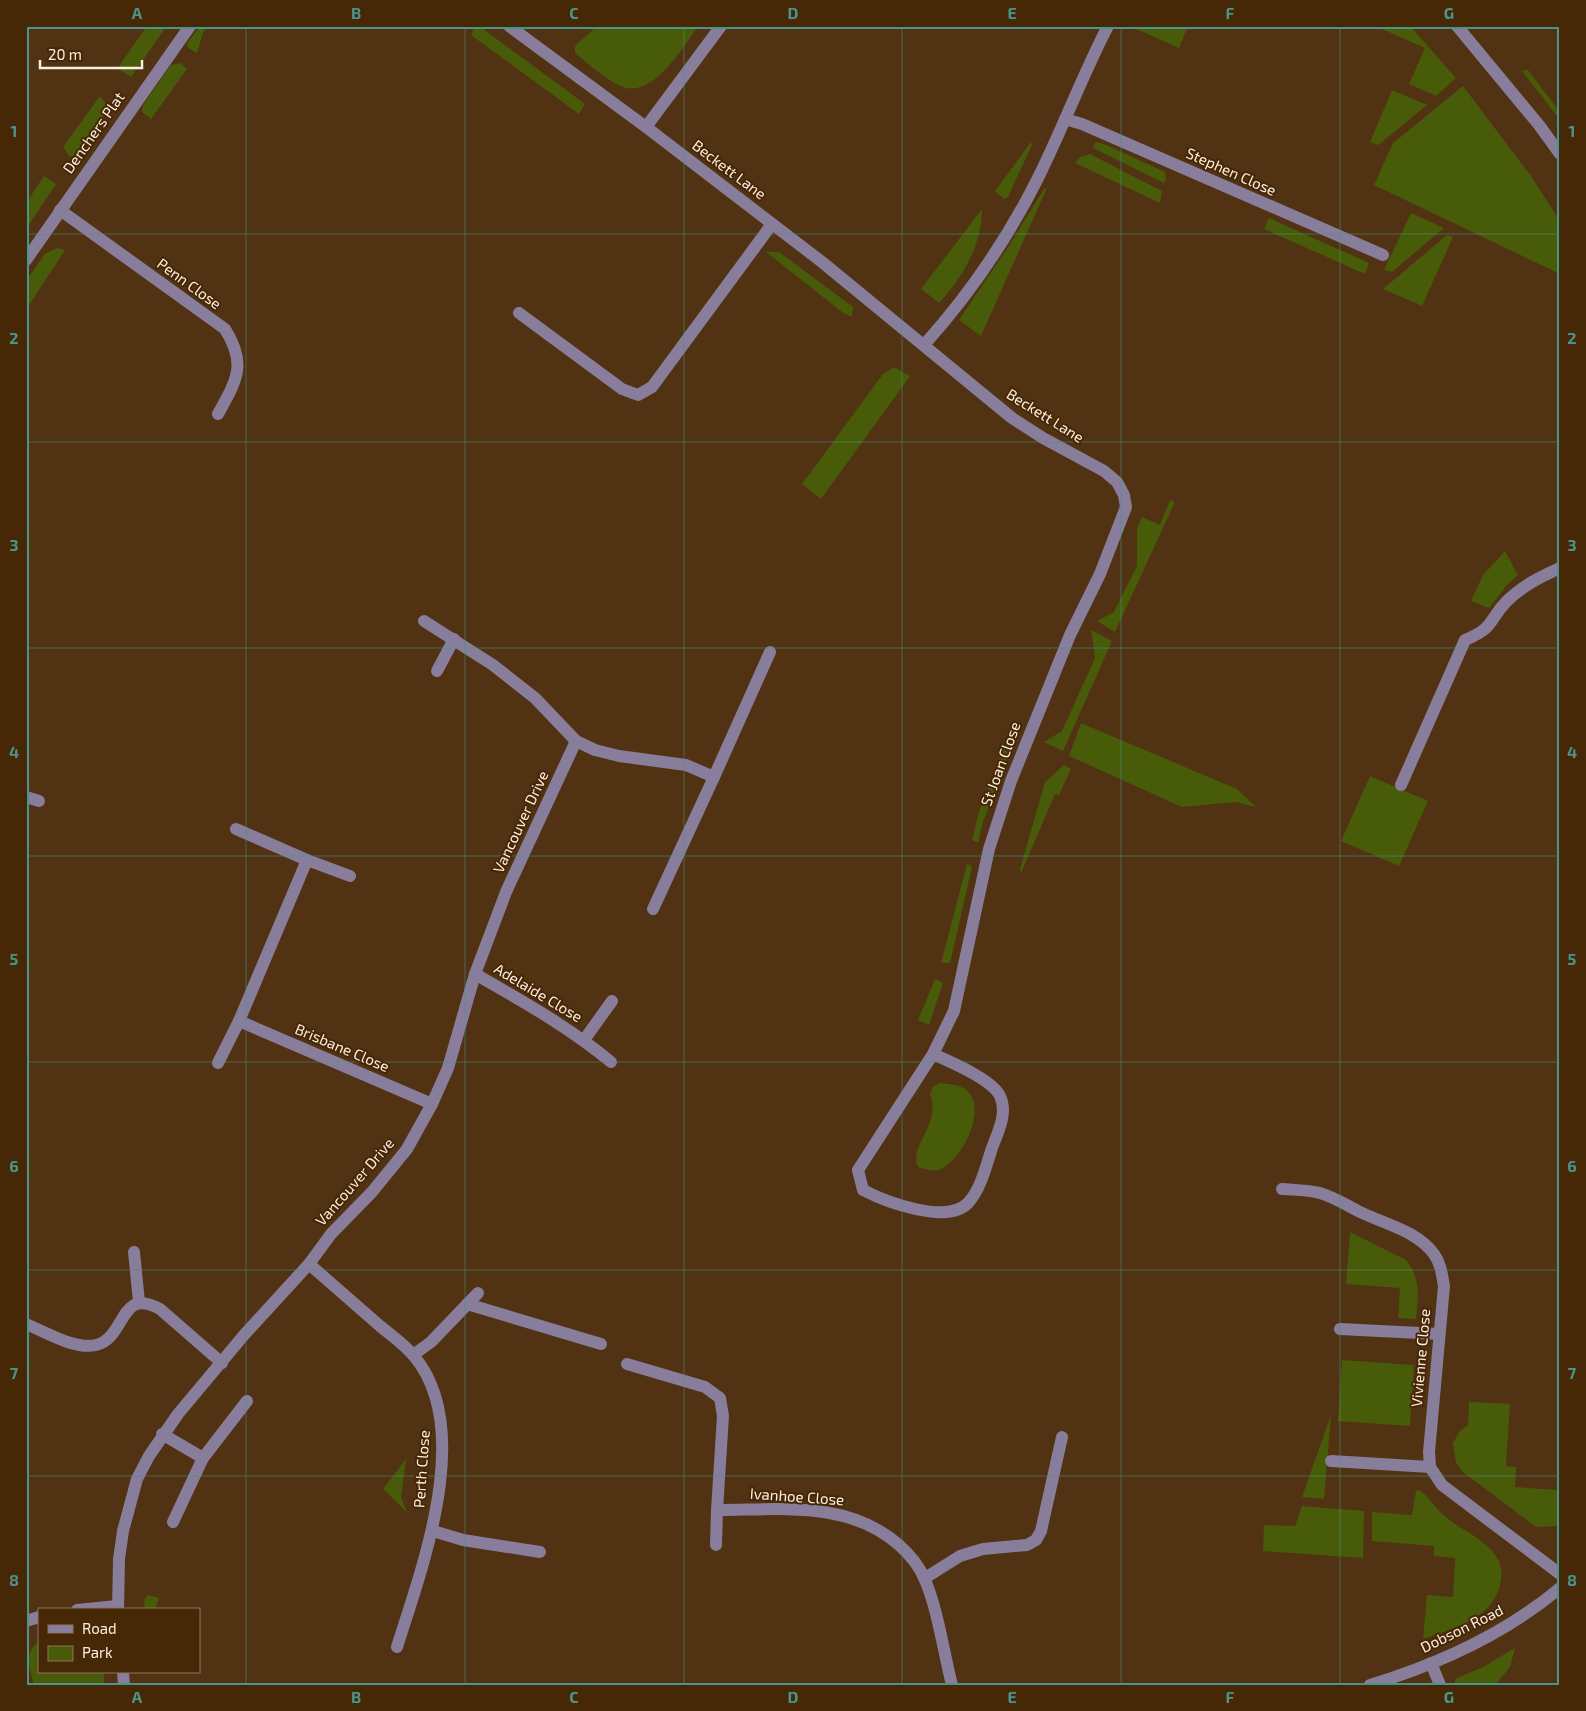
<svg xmlns="http://www.w3.org/2000/svg" width="1586" height="1711" font-family="'Exo 2',sans-serif">
<style>
.green{fill:#485b08}
.lines{fill:none;stroke-linecap:round;stroke-linejoin:round}
.minor{stroke:#887d9b;stroke-width:12}
.grid{fill:none;stroke:#4b948a;stroke-width:1;stroke-opacity:0.55}
.labels{text-anchor:middle;stroke-width:4;stroke-linejoin:round;paint-order:stroke}
.street-label{font-size:15px;fill:#feeee0;stroke:#462706}
.neatline{fill:none;stroke:#4b948a;stroke-width:2}
.grid-label{font-size:16px;text-anchor:middle;font-weight:bold;fill:#4b948a}
</style>
<rect width="100%" height="100%" fill="#513212"/>
<!-- green -->
<g class="green">
<polygon points="147,26 166,27 131,77 120,70 119,66"/>
<polygon points="200,26 207,26 203,33 197,53 188,48 187,43"/>
<polygon points="479,26 585,104 579,114 471,35 474,28"/>
<path d="M597,26h101c-14,20 -42,68 -71,62 -16,-3 -39,-25 -52,-35v-7z"/>
<polygon points="1135,26 1188,26 1179,48 1134,28"/>
<polygon points="1375,26 1410,26 1456,78 1436,96 1409,84 1425,48"/>
<polygon points="180,63 187,69 151,119 142,112 143,105 171,65"/>
<polygon points="1528,70 1560,112 1560,120 1522,71"/>
<polygon points="1463,86 1531,176 1560,221 1560,274 1374,185 1393,143"/>
<polygon points="1392,90 1427,105 1378,145 1370,142"/>
<polygon points="100,96 110,108 75,157 69,156 63,147"/>
<polygon points="1031,142 1032,145 1008,197 1004,199 995,191"/>
<polygon points="1095,142 1104,144 1165,172 1166,179 1164,183 1093,148"/>
<polygon points="1090,154 1162,191 1160,203 1075,163 1080,157"/>
<polygon points="44,176 56,184 28,226 26,203"/>
<polygon points="1047,188 981,336 959,320 1010,244 1044,189"/>
<path d="M982,209c0,36 -19,68 -43,94l-18,-14z"/>
<polygon points="1411,213 1444,228 1392,272 1384,270"/>
<polygon points="1269,218 1369,263 1365,274 1264,229"/>
<polygon points="1447,235 1453,237 1422,306 1383,289"/>
<polygon points="57,248 65,250 26,310 26,281 45,254"/>
<polygon points="766,252 779,252 853,307 852,317 842,312"/>
<polygon points="894,367 910,376 821,499 802,484 883,374"/>
<polygon points="1170,500 1175,502 1115,632 1097,621 1114,612 1137,566 1137,528 1142,517 1160,525"/>
<polygon points="1505,551 1518,575 1507,585 1489,608 1471,601 1483,575"/>
<polygon points="1091,630 1112,641 1063,751 1044,742 1062,731 1095,658"/>
<polygon points="1081,723 1237,789 1256,807 1236,802 1182,807 1069,756"/>
<polygon points="1007,738 1013,742 982,825 978,843 972,840 979,812"/>
<polygon points="1064,765 1071,769 1059,795 1055,794 1021,873 1020,869 1045,782"/>
<polygon points="1370,776 1428,801 1399,866 1341,841"/>
<polygon points="967,864 972,867 950,963 941,963"/>
<polygon points="935,979 943,983 929,1025 918,1020"/>
<path d="M940,1083c8,1 19,1 26,7 23,18 -4,70 -25,79 -8,4 -15,0 -23,-2 -10,-22 24,-42 12,-73l3,-7z"/>
<path d="M1350,1232l56,28c15,18 12,37 10,59l-18,-1 2,-30 -54,-4z"/>
<polygon points="1342,1360 1414,1365 1410,1426 1338,1421"/>
<polygon points="1469,1402 1510,1404 1506,1466 1516,1467 1515,1487 1558,1490 1560,1468 1560,1526 1536,1527 1463,1472 1456,1463 1453,1443 1460,1431 1468,1425"/>
<polygon points="1331,1415 1324,1499 1302,1497"/>
<polygon points="406,1459 401,1497 407,1512 383,1489"/>
<path d="M1419,1490c9,5 17,20 27,27 14,12 34,20 46,34 8,9 11,18 9,29 -5,38 -47,48 -78,59l4,-44 26,2 2,-39 -21,-2v-10l-62,-5v-29l40,3 4,-24z"/>
<polygon points="1302,1506 1364,1511 1363,1558 1263,1551 1264,1525 1295,1526"/>
<polygon points="148,1595 159,1598 155,1610 145,1610 144,1600"/>
<path d="M39,1642v30h65v13h-70c-4,-15 -11,-34 5,-43z"/>
<polygon points="1515,1648 1510,1667 1495,1685 1454,1685 1455,1679 1483,1667"/>
</g>
<g class="lines">
<!-- minor -->
<g class="minor">
<path d="M509,26l137,101 176,135 190,156 31,20 61,33 13,11 7,13 2,12 -26,67 -30,61 -59,146 -22,68 -35,162 -21,43 -75,116 5,20c23,12 84,35 105,13 13,-14 18,-37 24,-55 6,-16 16,-35 8,-52 -8,-17 -50,-34 -67,-42"/>
<polyline points="1457,26 1539,125 1560,154"/>
<polyline points="1065,119 1082,124 1383,255"/>
<polyline points="646,127 721,26"/>
<path d="M60,210l165,119c22,35 12,51 -7,85"/>
<polyline points="26,260 190,26"/>
<polyline points="519,313 622,389 638,395 652,387 772,224"/>
<path d="M924,345c44,-49 84,-107 114,-167 25,-50 44,-102 70,-152"/>
<polyline points="424,621 493,665 535,698 576,741 595,750 619,756 686,765 714,777 770,652"/>
<polyline points="437,671 454,639"/>
<path d="M1401,785l64,-145c31,-13 23,-20 42,-39 15,-15 33,-24 53,-33"/>
<polyline points="26,797 39,801"/>
<polyline points="236,829 307,860"/>
<polyline points="350,876 307,860 239,1021 432,1104"/>
<polyline points="653,909 714,777"/>
<path d="M475,974c47,27 94,53 136,88"/>
<polyline points="584,1040 612,1001"/>
<polyline points="218,1063 239,1021"/>
<path d="M1282,1189c13,1 27,1 38,4 14,4 26,12 38,18 26,13 58,19 76,43 7,10 8,21 10,32l-15,166 1,15 12,18 118,89"/>
<polyline points="134,1252 139,1302"/>
<path d="M309,1264c23,20 47,41 71,62 11,9 25,19 34,30 61,73 8,211 -17,291"/>
<polyline points="467,1304 601,1344"/>
<path d="M26,1324c20,8 48,26 70,21 31,-8 23,-59 64,-36l62,54"/>
<polyline points="1340,1329 1439,1334"/>
<polyline points="413,1355 431,1342 478,1293"/>
<polyline points="627,1364 705,1387 720,1398 723,1416 717,1510"/>
<polyline points="162,1434 203,1458"/>
<polyline points="1331,1461 1430,1467"/>
<polyline points="173,1522 203,1458 247,1401"/>
<polyline points="433,1531 463,1540 540,1552"/>
<path d="M716,1545l1,-35c63,0 131,-10 182,35 10,9 20,20 25,33 13,27 20,76 28,107"/>
<polyline points="925,1578 960,1556 983,1549 1027,1545 1036,1540 1041,1531 1062,1437"/>
<polyline points="77,1610 117,1606"/>
<polyline points="118,1610 119,1559 123,1531 137,1479 149,1456 178,1414 244,1335 309,1264 331,1234 372,1192 407,1149 432,1104 448,1068 475,974 506,892 576,741"/>
<polyline points="26,1621 39,1617"/>
<polyline points="1431,1663 1440,1685"/>
<polyline points="123,1672 124,1685"/>
<path d="M1370,1685c69,-21 135,-51 190,-97"/>
</g>
</g>
<!-- grid -->
<path class="grid" d="M246,26v1659M465,26v1659M684,26v1659M902,26v1659M1121,26v1659M1340,26v1659M26,234h1534M26,442h1534M26,648h1534M26,856h1534M26,1062h1534M26,1270h1534M26,1476h1534"/>
<g class="labels">
<!-- street labels -->
<g class="street-label">
<text transform="translate(94 133) rotate(-55)" y="5">Denchers Plat</text>
<text transform="translate(729 170) rotate(37)" y="5">Beckett Lane</text>
<text transform="translate(1231 172) rotate(24)" y="5">Stephen Close</text>
<text transform="translate(189 284) rotate(36)" y="5">Penn Close</text>
<text transform="translate(1045 416) rotate(32)" y="5">Beckett Lane</text>
<text transform="translate(1001 764) rotate(-70)" y="5">St Joan Close</text>
<text transform="translate(521 822) rotate(-65)" y="5">Vancouver Drive</text>
<text transform="translate(538 993) rotate(31)" y="5">Adelaide Close</text>
<text transform="translate(342 1048) rotate(23)" y="5">Brisbane Close</text>
<text transform="translate(355 1182) rotate(-49)" y="5">Vancouver Drive</text>
<text transform="translate(1421 1358) rotate(-85)" y="5">Vivienne Close</text>
<text transform="translate(422 1469) rotate(-86)" y="5">Perth Close</text>
<text transform="translate(797 1497) rotate(4)" y="5">Ivanhoe Close</text>
<text transform="translate(1462 1629) rotate(-26)" y="5">Dobson Road</text>
</g>
</g>
<!-- border -->
<rect width="1586" height="1711" fill="none" stroke="#462706" stroke-width="55"/>
<!-- legend -->
<rect x="38" y="1608" width="162" height="65" fill="#462706" stroke="#90775d"/>
<rect x="48" y="1625" width="25" height="8" fill="#887d9b" stroke="#90775d"/>
<text x="82" y="1634" font-size="15" fill="#feeee0">Road</text>
<rect x="48" y="1646" width="25" height="15" fill="#485b08" stroke="#90775d"/>
<text x="82" y="1658" font-size="15" fill="#feeee0">Park</text>
<!-- scale -->
<path d="M40 60v8h102v-8" fill="none" stroke="#feeee0" stroke-width="2.5"/>
<text x="48" y="60" font-size="15" fill="#feeee0" stroke="#462706" stroke-width="4" paint-order="stroke">20 m</text>
<rect x="28" y="28" width="1530" height="1656" class="neatline"/>
<g class="grid-label">
<text x="137" y="19">A</text>
<text x="356" y="19">B</text>
<text x="574" y="19">C</text>
<text x="793" y="19">D</text>
<text x="1012" y="19">E</text>
<text x="1230" y="19">F</text>
<text x="1449" y="19">G</text>
<text x="14" y="137">1</text>
<text x="1572" y="137">1</text>
<text x="14" y="344">2</text>
<text x="1572" y="344">2</text>
<text x="14" y="551">3</text>
<text x="1572" y="551">3</text>
<text x="14" y="758">4</text>
<text x="1572" y="758">4</text>
<text x="14" y="965">5</text>
<text x="1572" y="965">5</text>
<text x="14" y="1172">6</text>
<text x="1572" y="1172">6</text>
<text x="14" y="1379">7</text>
<text x="1572" y="1379">7</text>
<text x="14" y="1586">8</text>
<text x="1572" y="1586">8</text>
<text x="137" y="1703">A</text>
<text x="356" y="1703">B</text>
<text x="574" y="1703">C</text>
<text x="793" y="1703">D</text>
<text x="1012" y="1703">E</text>
<text x="1230" y="1703">F</text>
<text x="1449" y="1703">G</text>
</g>
</svg>
